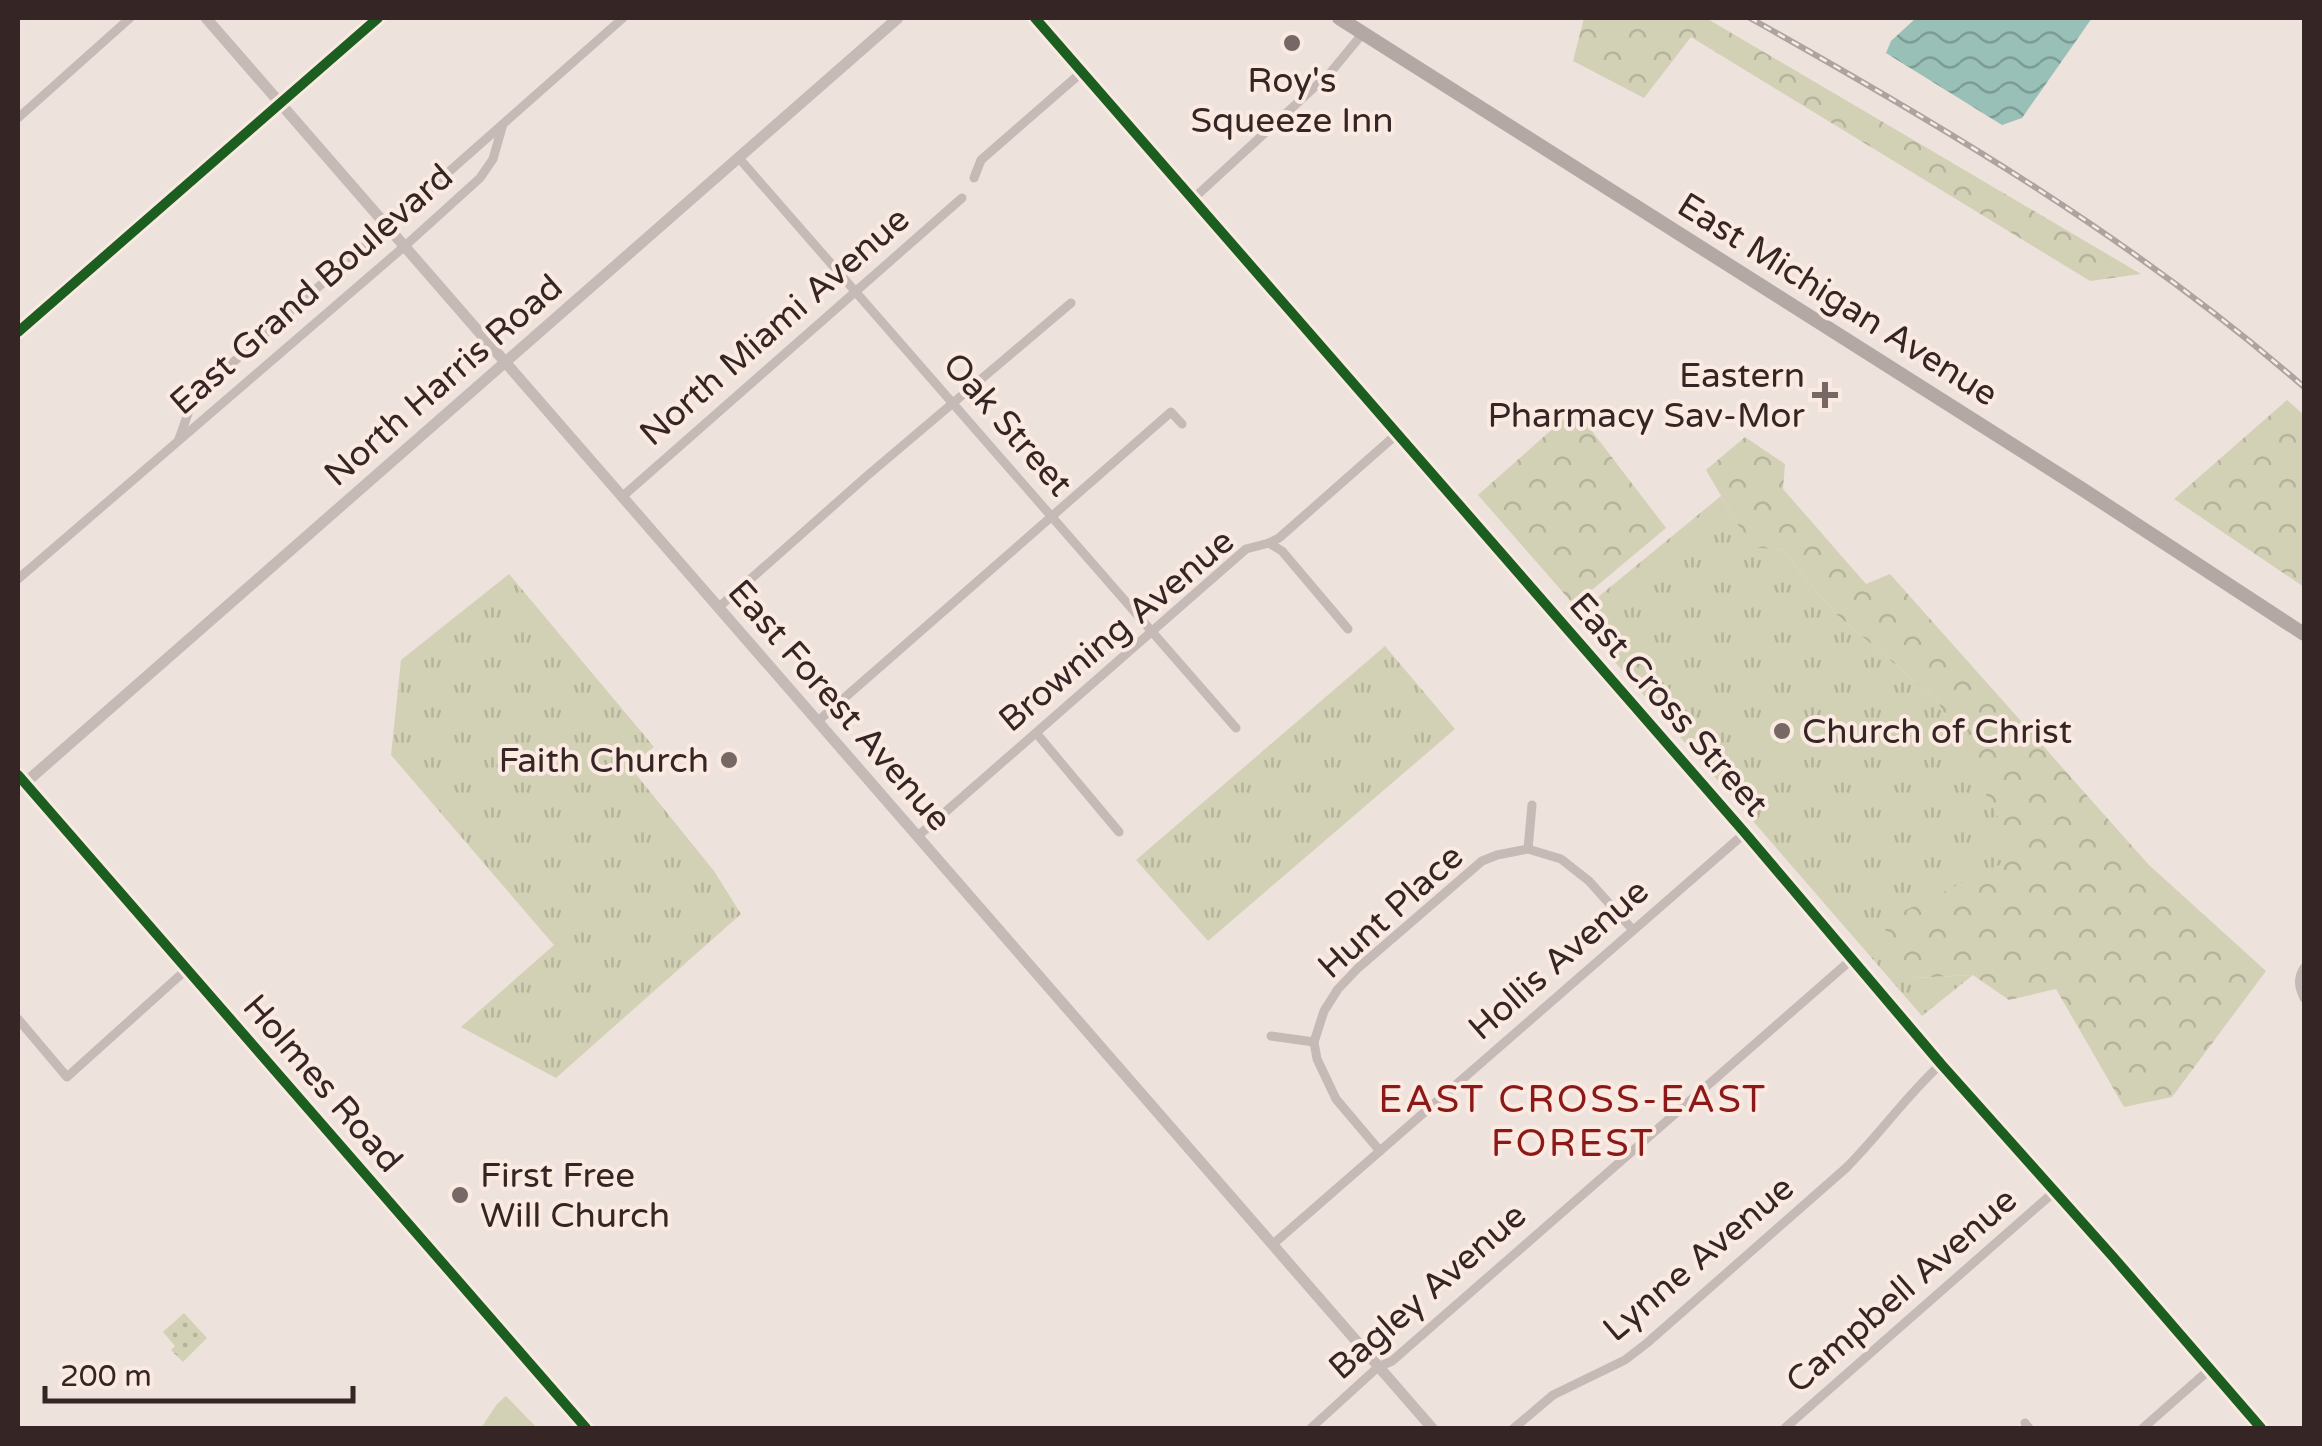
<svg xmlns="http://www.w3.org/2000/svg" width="2322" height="1446" font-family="'Varela Round',sans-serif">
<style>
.grass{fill:url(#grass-tufts)}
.forest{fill:url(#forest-crowns)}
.park{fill:url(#park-dots)}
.garden{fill:#d3d1b5}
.water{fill:url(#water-waves)}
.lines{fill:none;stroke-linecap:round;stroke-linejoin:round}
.minor{stroke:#c5bab6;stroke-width:9}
.tertiary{stroke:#c5bab6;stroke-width:11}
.secondary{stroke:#b6aaa6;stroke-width:12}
.primary{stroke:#b4a8a5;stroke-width:14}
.rail-casing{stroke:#ada3a0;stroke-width:6}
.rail{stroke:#fbeae2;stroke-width:2.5;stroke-dasharray:8;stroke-linecap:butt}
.cycleway-casing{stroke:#fbeae2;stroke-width:16}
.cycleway{stroke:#1b5e20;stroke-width:10}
.poi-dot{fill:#756865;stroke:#fbeae2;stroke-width:4}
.labels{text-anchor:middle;stroke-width:8;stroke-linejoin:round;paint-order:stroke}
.poi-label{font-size:35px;fill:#352625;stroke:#fbeae2;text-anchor:end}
.street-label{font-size:35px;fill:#352625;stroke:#fbeae2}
.neighbourhood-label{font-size:38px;letter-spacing:2.5px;fill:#8b1917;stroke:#fbeae2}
</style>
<defs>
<pattern id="grass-tufts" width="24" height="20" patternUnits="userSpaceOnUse" patternTransform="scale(2.5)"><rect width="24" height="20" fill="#d3d1b5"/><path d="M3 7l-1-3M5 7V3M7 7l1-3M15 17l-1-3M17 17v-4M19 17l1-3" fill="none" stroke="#b6b39c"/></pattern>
<pattern id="forest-crowns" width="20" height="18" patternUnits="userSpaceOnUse" patternTransform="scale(2.5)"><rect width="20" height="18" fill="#d3d1b5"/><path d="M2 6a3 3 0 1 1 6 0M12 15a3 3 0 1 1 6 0" fill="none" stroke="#b6b39c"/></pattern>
<pattern id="park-dots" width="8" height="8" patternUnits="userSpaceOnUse" patternTransform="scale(2.5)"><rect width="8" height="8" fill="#d3d1b5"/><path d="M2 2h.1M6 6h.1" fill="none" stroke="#b6b39c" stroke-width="1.8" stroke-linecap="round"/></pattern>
<pattern id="water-waves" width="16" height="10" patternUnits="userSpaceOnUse" patternTransform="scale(2.5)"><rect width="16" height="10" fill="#98c0b7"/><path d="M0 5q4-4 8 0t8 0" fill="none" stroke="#7d9c95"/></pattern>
</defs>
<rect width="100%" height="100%" fill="#ede2dc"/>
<!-- grass -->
<g class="grass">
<polygon points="1721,496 1751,546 1782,550 1836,614 1937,700 2019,856 1912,978 1973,975 1922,1016 1575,616"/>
<polygon points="509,574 654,747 630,767 714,871 741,914 556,1078 461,1027 554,945 391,755 401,660"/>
<polygon points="1385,646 1455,729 1208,941 1136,860"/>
</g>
<!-- forest -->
<g class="forest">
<polygon points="1584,18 1706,18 2141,274 2090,281 1691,37 1644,98 1573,61"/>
<polygon points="2287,400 2304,415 2304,587 2174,499"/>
<polygon points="1575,409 1666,528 1574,605 1478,495"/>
<polygon points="1745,437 1785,464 1783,489 1866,584 1890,574 2149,865 2266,971 2172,1097 2124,1107 2056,989 2009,1000 1973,975 1912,978 1881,922 2018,856 1937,700 1836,614 1782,550 1751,547 1706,470"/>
</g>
<!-- park -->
<polygon class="park" points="184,1313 207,1338 183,1362 171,1350 175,1346 163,1332"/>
<!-- garden -->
<polygon class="garden" points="506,1396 537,1428 481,1428 497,1404"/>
<!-- water -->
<polygon class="water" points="1916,18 2092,18 2022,118 2002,125 1886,53 1891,41"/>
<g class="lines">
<!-- minor -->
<g class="minor">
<polyline points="18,118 130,18"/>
<polyline points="738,157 1236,728"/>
<polyline points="974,178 981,160 1082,72"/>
<polyline points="1194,198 1330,73 1363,33"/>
<polyline points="179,439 191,405 204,388 623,18"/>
<polyline points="623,496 962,198"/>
<polyline points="1269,543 1282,551 1348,629"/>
<polyline points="18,579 406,245 480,178 493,159 503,124"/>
<polyline points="719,607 868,475 1071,303"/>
<polyline points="818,721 1171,412 1182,424"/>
<polyline points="1037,734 1119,832"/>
<polyline points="919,835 1246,549 1269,543 1279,538 1397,434"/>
<polyline points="1528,849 1532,805"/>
<path d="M2304,968c-7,11 -5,19 0,30"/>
<polyline points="18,1019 67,1077 187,969"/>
<polyline points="1271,1036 1314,1042"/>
<polyline points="1380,1151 1336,1099 1317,1059 1314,1042 1324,1011 1338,989 1358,968 1482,861 1497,855 1528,849 1561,859 1589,881 1632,929"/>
<polyline points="1272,1245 1745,833"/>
<polyline points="2025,1423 2029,1428"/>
<polyline points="1311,1428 1378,1367 1392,1361 1851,960"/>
<path d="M1514,1428l39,-33 72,-35 22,-17 199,-175c34,-34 60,-72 95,-104"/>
<polyline points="1785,1428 2054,1192"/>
<polyline points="2143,1428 2209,1370"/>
</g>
<!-- tertiary -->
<g class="tertiary">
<polyline points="206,18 1432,1428"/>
<polyline points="1035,18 1745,833 1941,1064 2114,1258 2261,1428"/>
<polyline points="25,783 898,18"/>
</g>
<!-- secondary -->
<g class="secondary">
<polyline points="18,332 378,18"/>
<polyline points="18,775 586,1428"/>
</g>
<!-- primary -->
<polyline class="primary" points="1339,18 2082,489 2304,634"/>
<defs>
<path id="rail" d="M1750,18c193,108 387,223 554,369"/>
</defs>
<!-- rail casing -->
<use href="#rail" class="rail-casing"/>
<!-- rail -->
<use href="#rail" class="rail"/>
<defs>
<g id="cycleway">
<polyline points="1035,18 1745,833 1941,1064 2114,1258 2261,1428"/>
<polyline points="18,332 378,18"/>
<polyline points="18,775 586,1428"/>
</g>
</defs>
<!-- cycleway casing -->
<use href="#cycleway" class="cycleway-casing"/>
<!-- cycleway -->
<use href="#cycleway" class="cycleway"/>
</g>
<!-- markers -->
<g class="poi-dot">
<circle cx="1292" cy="43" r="10"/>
<path d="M1820 380h10v10h10v10h-10v10h-10v-10h-10v-10h10z"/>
<circle cx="1782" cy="731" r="10"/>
<circle cx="729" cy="760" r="10"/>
<circle cx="460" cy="1195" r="10"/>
</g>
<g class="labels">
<!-- poi labels -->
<g class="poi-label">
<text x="1292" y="92" text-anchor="middle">Roy's<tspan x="1292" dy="40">Squeeze Inn</tspan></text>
<text x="1805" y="387">Eastern<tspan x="1805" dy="40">Pharmacy Sav-Mor</tspan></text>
<text x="1802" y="743" text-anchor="start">Church of Christ</text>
<text x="709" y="772">Faith Church</text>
<text x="480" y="1187" text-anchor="start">First Free<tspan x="480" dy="40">Will Church</tspan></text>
</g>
<!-- street labels -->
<g class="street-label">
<text transform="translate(311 289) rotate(-41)" y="12">East Grand Boulevard</text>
<text transform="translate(1838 299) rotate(32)" y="12">East Michigan Avenue</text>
<text transform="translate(774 326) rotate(-41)" y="12">North Miami Avenue</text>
<text transform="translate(443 380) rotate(-41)" y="12">North Harris Road</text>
<text transform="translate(1008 424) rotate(49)" y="12">Oak Street</text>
<text transform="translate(1116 630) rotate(-40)" y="12">Browning Avenue</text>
<text transform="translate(1669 704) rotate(49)" y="12">East Cross Street</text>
<text transform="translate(840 705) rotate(49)" y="12">East Forest Avenue</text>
<text transform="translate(1390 911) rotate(-42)" y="12">Hunt Place</text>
<text transform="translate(1558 959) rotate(-41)" y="12">Hollis Avenue</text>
<text transform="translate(323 1083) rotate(49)" y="12">Holmes Road</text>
<text transform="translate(1698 1258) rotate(-40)" y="12">Lynne Avenue</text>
<text transform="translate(1901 1290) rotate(-41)" y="12">Campbell Avenue</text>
<text transform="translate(1427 1291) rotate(-41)" y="12">Bagley Avenue</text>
</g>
<!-- neighbourhood labels -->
<g class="neighbourhood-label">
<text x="1573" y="1112">EAST CROSS-EAST<tspan x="1573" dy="44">FOREST</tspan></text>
</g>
</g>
<!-- border -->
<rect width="2322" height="1446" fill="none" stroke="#352625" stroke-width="40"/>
<!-- scale -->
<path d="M45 1386v15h308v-15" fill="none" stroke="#352625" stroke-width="5"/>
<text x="60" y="1386" font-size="30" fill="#352625" stroke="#fbeae2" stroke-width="8" paint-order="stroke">200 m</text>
</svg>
